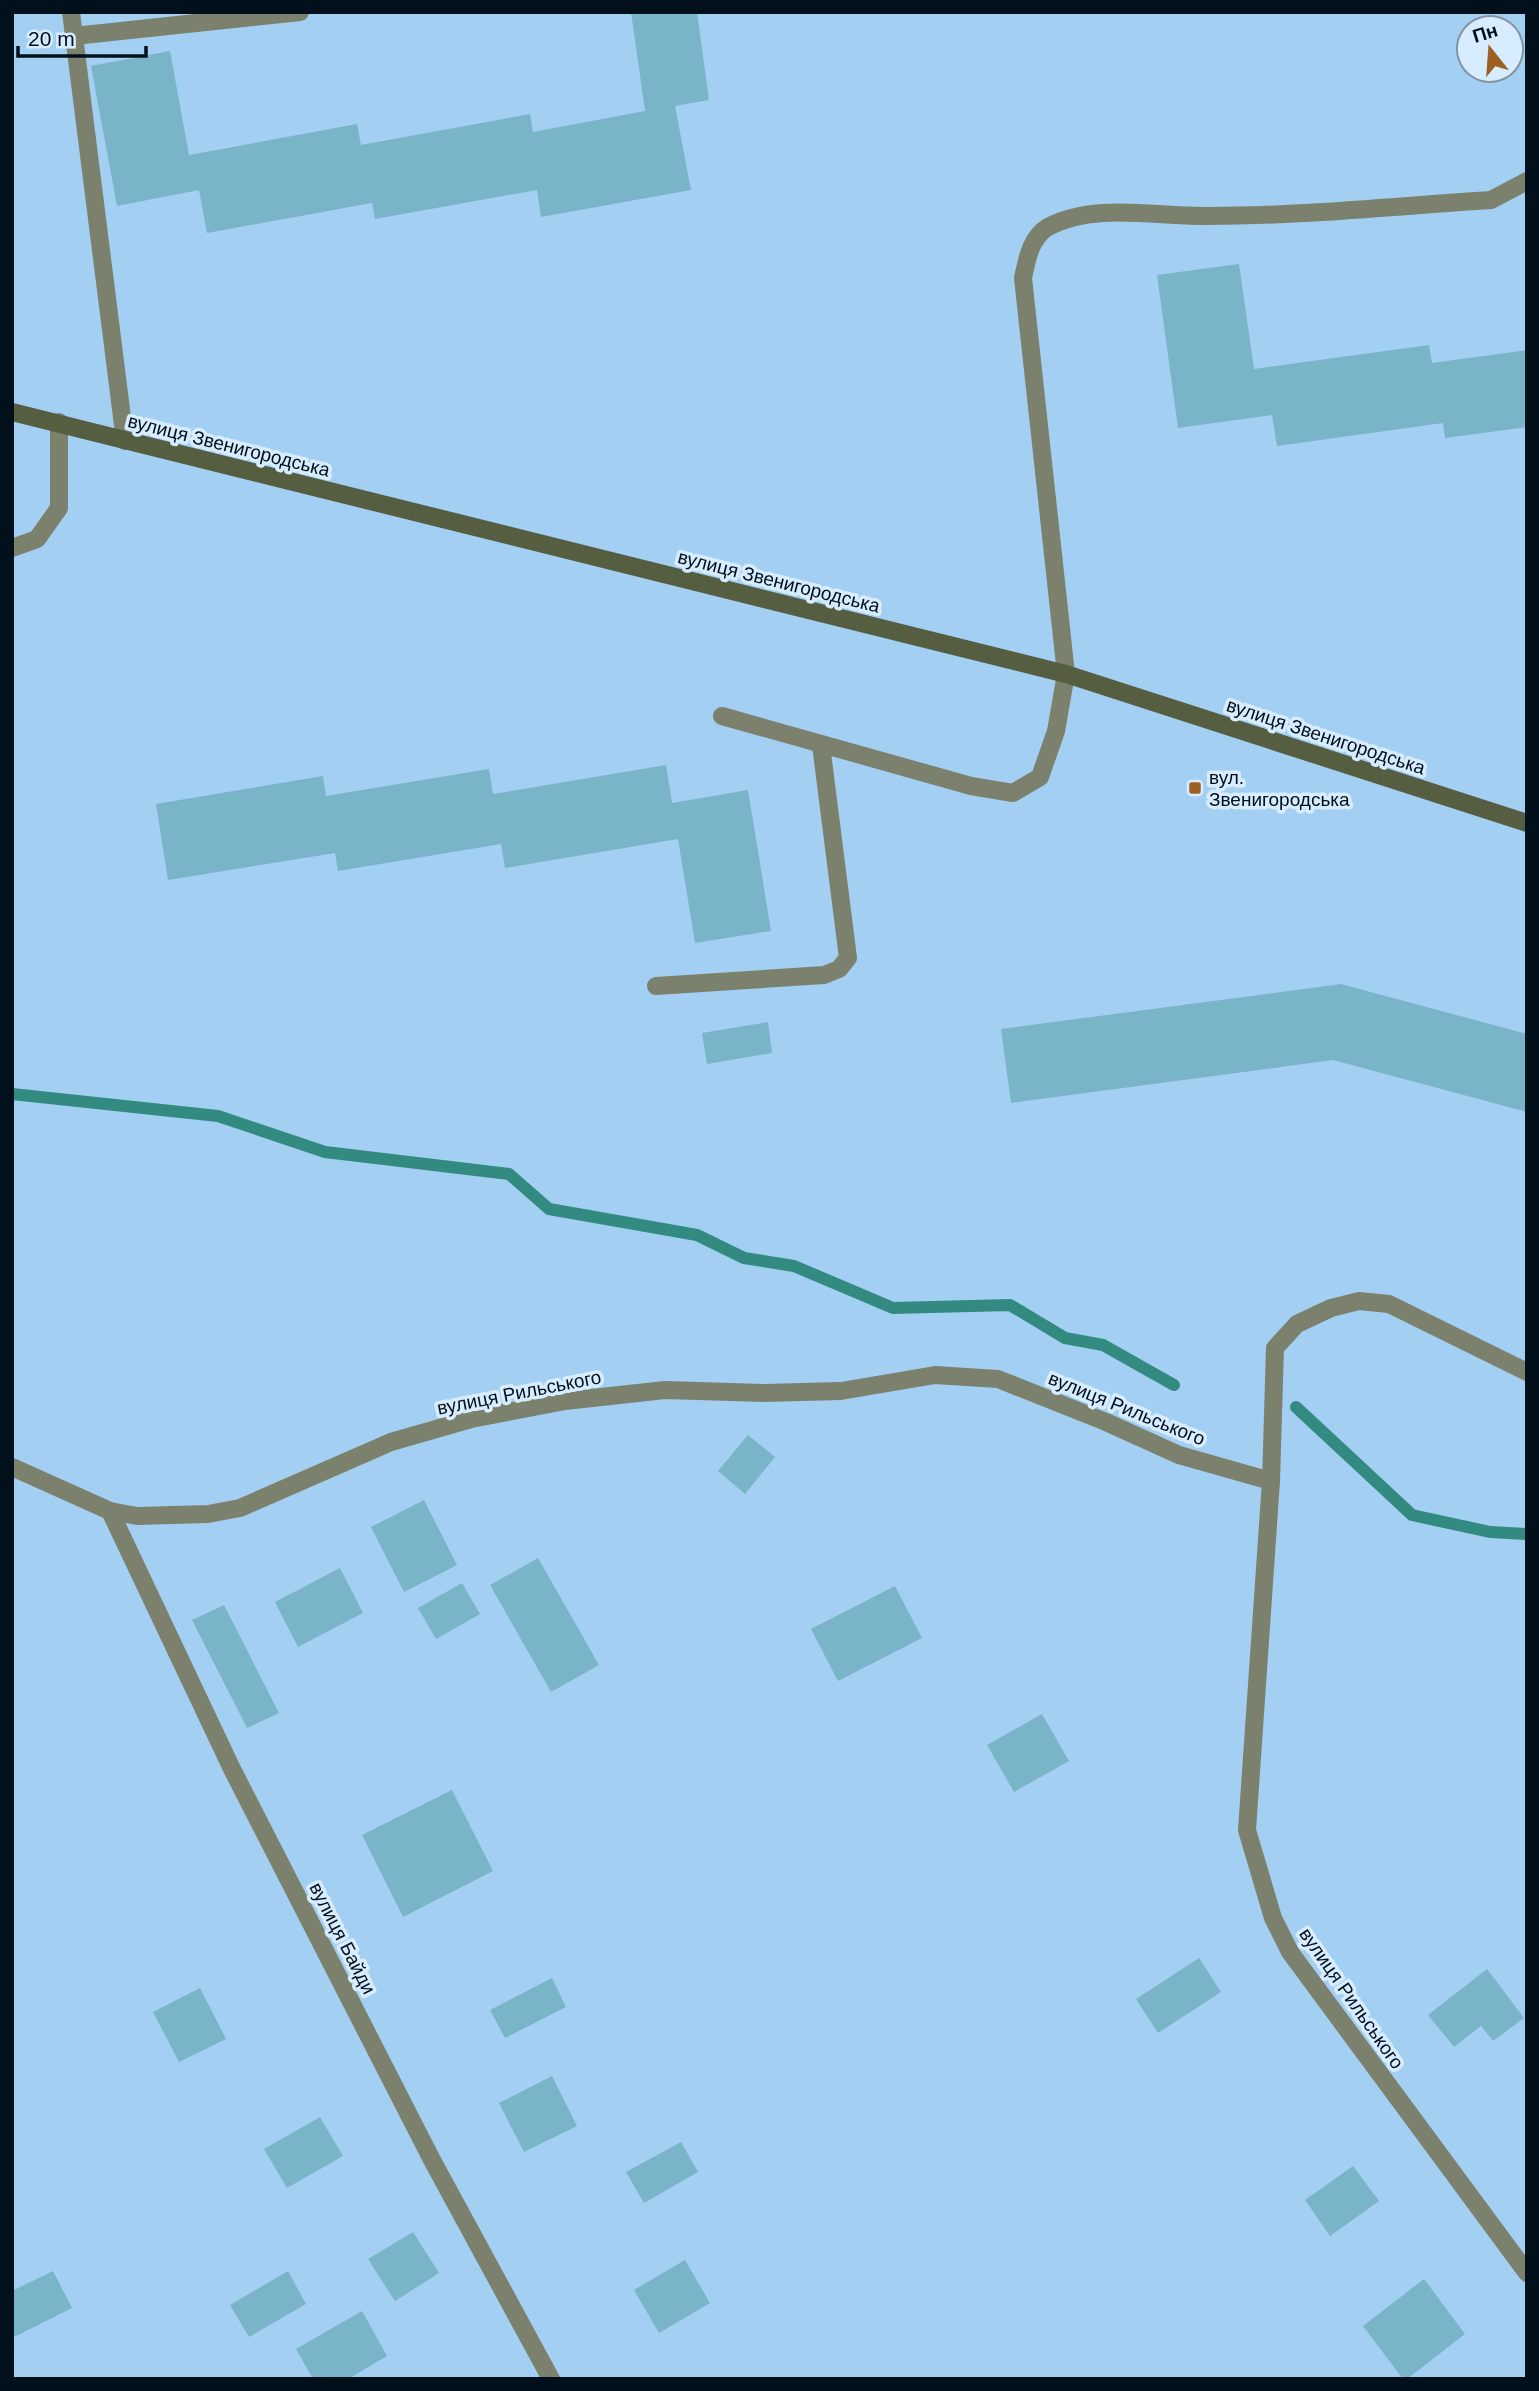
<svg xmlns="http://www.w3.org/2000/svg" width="1539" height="2391" font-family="Helvetica,sans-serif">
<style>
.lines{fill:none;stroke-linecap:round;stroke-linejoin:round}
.stream{stroke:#328a80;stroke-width:12}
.building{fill:#79b4c8}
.lane{stroke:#7b816d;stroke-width:18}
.street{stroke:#7b816d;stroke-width:18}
.secondary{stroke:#565e41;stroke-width:18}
.poi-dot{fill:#9d6024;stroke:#d7edff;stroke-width:2.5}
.labels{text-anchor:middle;stroke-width:7;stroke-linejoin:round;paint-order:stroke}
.street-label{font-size:19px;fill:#02101b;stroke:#d7edff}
.poi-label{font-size:19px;fill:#02101b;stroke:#d7edff;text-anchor:start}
</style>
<rect width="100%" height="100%" fill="#a3d0f2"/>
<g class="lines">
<!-- stream -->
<g class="stream">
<polyline points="12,1094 218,1116 325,1152 509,1174 549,1209 697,1235 744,1258 794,1266 893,1308 1010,1305 1065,1338 1103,1345 1174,1385"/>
<polyline points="1296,1407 1412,1515 1490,1532 1527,1534"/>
</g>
</g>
<!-- building -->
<g class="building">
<polygon points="631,12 697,12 709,100 675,106 691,190 541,217 537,190 375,219 372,203 207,233 199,190 117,206 91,66 170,51 189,155 357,124 361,145 530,114 533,132 645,111"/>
<polygon points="1239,264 1254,369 1429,345 1432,363 1527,350 1527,427 1445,438 1443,423 1277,446 1272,415 1178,428 1157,275"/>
<polygon points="666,765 672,803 748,790 771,931 695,943 678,839 505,868 501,844 338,871 335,853 168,880 156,804 323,776 326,796 489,769 493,794"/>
<polygon points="1341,984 1527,1034 1527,1112 1333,1060 1011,1103 1001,1029"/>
<polygon points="768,1022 772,1053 707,1064 702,1033"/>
<polygon points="748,1435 775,1457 745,1494 718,1471"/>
<polygon points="424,1500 457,1565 404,1592 371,1527"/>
<polygon points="538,1558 599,1665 551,1692 490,1585"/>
<polygon points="340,1568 363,1613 298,1647 275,1602"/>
<polygon points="462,1583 480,1614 436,1639 418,1608"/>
<polygon points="895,1586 922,1638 838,1681 811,1629"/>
<polygon points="224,1605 279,1713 247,1728 192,1620"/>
<polygon points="1042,1714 1069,1761 1014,1792 987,1745"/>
<polygon points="452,1790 493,1871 403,1917 362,1835"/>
<polygon points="1199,1958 1221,1992 1158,2033 1136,1999"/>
<polygon points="1487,1969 1524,2018 1493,2041 1481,2026 1454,2047 1428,2015"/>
<polygon points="552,1978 566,2007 505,2038 490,2010"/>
<polygon points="200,1988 226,2039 179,2062 153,2012"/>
<polygon points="552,2076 577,2126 524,2152 499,2103"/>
<polygon points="320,2117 343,2156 287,2188 264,2149"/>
<polygon points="681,2142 698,2172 644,2203 626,2172"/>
<polygon points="1353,2166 1379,2201 1330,2236 1305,2200"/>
<polygon points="413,2232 439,2273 395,2301 368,2259"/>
<polygon points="685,2260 710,2303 659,2333 634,2290"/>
<polygon points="53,2271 72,2308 12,2338 12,2291"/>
<polygon points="288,2271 306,2304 249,2337 230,2305"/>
<polygon points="1424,2279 1465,2334 1407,2379 1403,2379 1363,2326"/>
<polygon points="362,2311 387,2356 348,2379 313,2379 296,2349"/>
</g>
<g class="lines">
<!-- lane -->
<g class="lane">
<polyline points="71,12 125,441"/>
<polyline points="74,36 300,12"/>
<polyline points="12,548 37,539 59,508 59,422"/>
<path d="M722,716l249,70 42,7 27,-16 16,-46 10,-57 -43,-396c4,-18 7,-40 25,-51 46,-25 109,-10 159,-11 94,0 190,-10 284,-16l36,-19"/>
<polyline points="656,986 824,975 839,969 848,958 821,745"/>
<polyline points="1271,1481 1275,1348 1297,1324 1331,1308 1359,1301 1389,1304 1527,1372"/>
</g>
<!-- street -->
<g class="street">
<polyline points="12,1467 110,1511 137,1516 208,1514 240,1508 391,1442 471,1419 565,1401 665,1390 764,1393 841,1391 935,1375 998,1379 1106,1422 1179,1455 1271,1481 1247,1830 1273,1918 1290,1952 1527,2273"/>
<polyline points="110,1511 232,1769 432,2160 551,2379"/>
</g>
<!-- secondary -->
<polyline class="secondary" points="12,412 1066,674 1527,823"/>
</g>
<!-- markers -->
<rect class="poi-dot" x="1188" y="781" width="14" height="14" rx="3.5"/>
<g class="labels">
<!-- street labels -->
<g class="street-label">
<text transform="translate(229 445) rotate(14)" y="7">вулиця Звенигородська</text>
<text transform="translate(779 581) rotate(14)" y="7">вулиця Звенигородська</text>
<text transform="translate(1326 736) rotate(18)" y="7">вулиця Звенигородська</text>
<text transform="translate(519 1392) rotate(-11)" y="7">вулиця Рильського</text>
<text transform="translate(1127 1408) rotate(22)" y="7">вулиця Рильського</text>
<text transform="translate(343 1938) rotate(63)" y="7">вулиця Байди</text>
<text transform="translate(1352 1998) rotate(55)" y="7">вулиця Рильського</text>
</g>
<!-- poi labels -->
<g class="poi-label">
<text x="1209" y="784">вул.<tspan x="1209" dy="22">Звенигородська</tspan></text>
</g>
</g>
<!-- border -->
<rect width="1539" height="2391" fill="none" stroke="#02101b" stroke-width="28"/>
<!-- north arrow -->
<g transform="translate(1490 49) rotate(343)"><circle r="33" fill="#d7edff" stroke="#8295a4" stroke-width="2"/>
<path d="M0-5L12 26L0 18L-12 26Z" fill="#9d6024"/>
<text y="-10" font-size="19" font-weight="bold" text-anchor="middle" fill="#02101b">Пн</text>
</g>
<!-- scale -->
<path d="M18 46v10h128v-10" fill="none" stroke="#02101b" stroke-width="3.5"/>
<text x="28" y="46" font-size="21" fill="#02101b" stroke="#d7edff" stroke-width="5" paint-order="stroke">20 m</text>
</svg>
